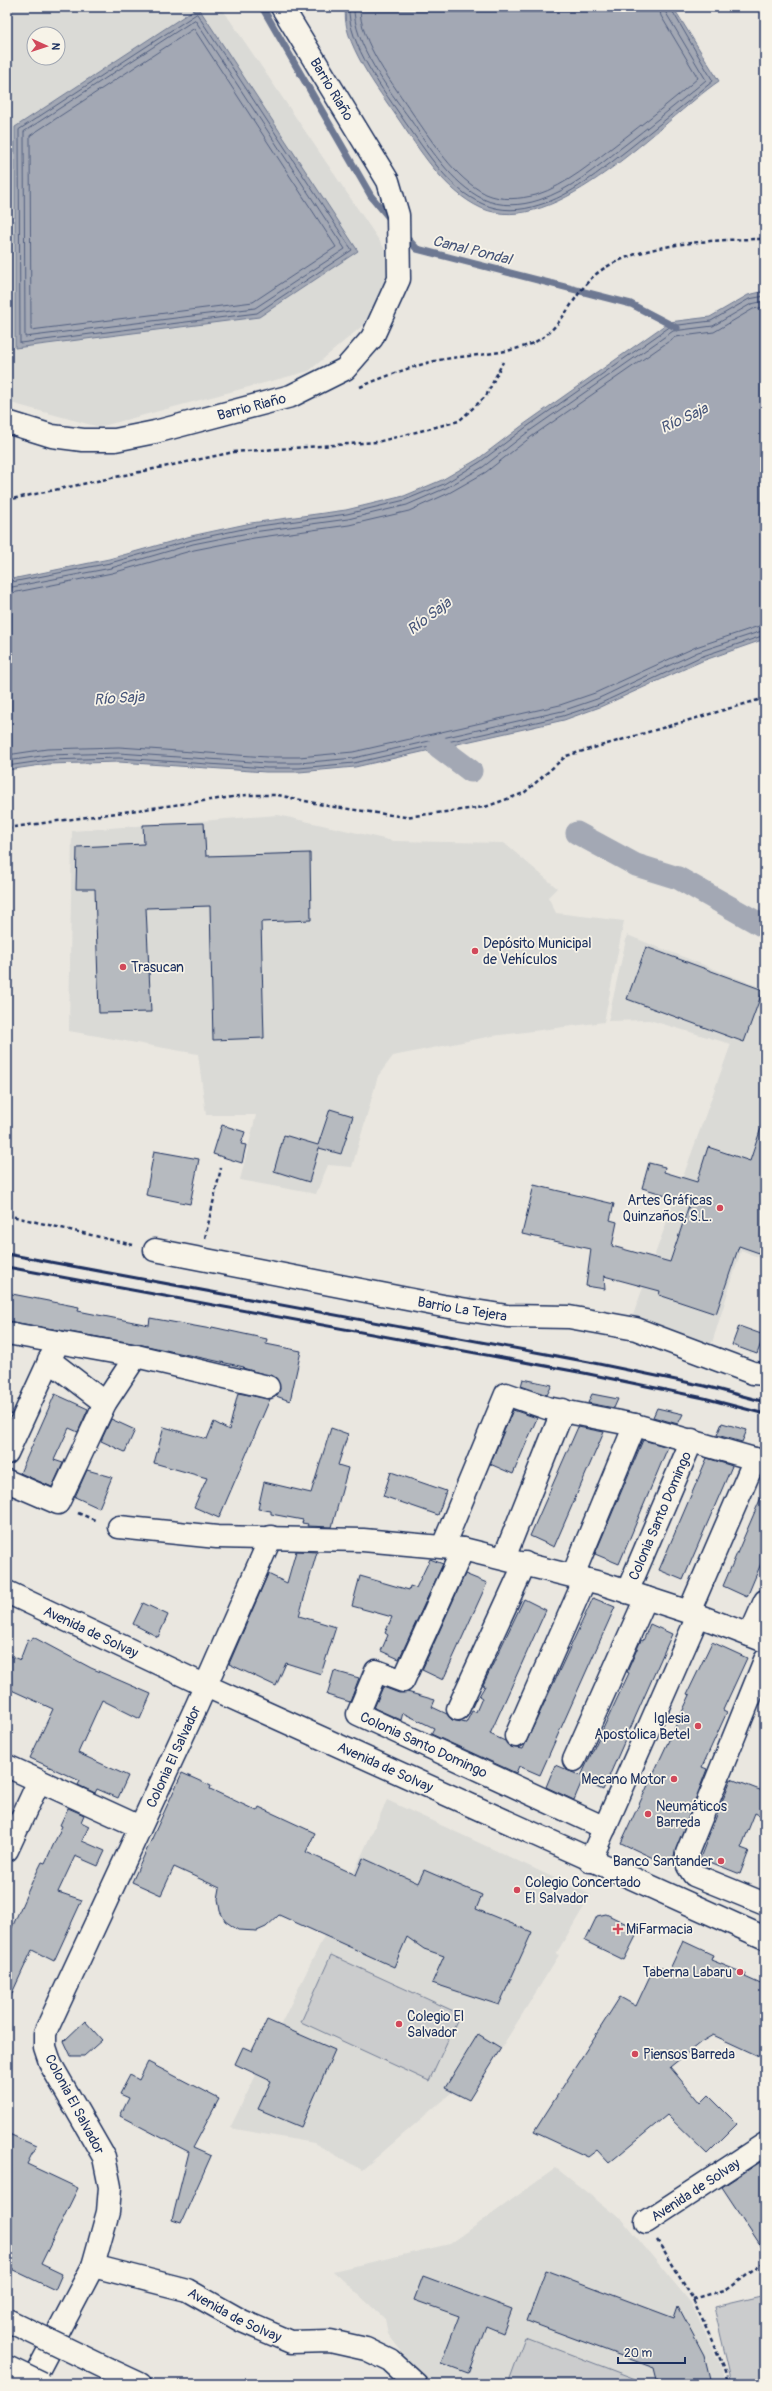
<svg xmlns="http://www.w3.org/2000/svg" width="772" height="2391" font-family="Pangolin,sans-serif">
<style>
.built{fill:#dadad6;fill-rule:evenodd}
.green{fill:#cbcccd;stroke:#737e96}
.water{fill:#a3a8b4;stroke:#6d7892}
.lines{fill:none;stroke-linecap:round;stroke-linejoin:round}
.shore{stroke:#515f80;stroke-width:1}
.stream{stroke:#6d7892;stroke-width:7}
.canal{stroke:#a3a8b4;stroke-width:23}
.building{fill:#b6babf;stroke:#1b2f5e}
.minor-casing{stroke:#1b2f5e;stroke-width:25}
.highway-casing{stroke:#1b2f5e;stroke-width:25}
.path{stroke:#1b2f5e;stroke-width:2.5;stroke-dasharray:4 3;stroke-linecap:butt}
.minor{stroke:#f7f3e8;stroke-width:22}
.highway{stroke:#f7f3e8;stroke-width:22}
.rail{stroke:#1b2f5e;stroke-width:3}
.highway-bridge-casing{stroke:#1b2f5e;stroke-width:25;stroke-linecap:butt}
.highway-bridge{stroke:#f7f3e8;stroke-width:22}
.poi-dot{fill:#d1495b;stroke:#f7f3e8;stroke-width:1.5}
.labels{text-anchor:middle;stroke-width:3.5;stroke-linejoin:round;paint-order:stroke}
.street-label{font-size:14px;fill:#1b2f5e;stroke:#f7f3e8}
.poi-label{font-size:14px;fill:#1b2f5e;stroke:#f7f3e8;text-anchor:start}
.water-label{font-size:15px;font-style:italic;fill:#445378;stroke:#f7f3e8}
</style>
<rect width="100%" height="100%" fill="#eae7e0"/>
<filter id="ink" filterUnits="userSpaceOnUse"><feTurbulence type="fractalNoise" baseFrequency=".025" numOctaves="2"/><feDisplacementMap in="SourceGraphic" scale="8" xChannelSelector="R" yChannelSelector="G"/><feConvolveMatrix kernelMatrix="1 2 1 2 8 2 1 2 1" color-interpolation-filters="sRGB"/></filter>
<g filter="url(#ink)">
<!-- built -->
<g class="built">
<path d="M7,7h214l172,254 -25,60 -59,50 -210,56 -92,-25zM34,34h24v24h-24z"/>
<polygon points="278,815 393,841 504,843 557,888 548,897 556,913 624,921 604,1022 492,1036 393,1056 378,1076 352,1167 328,1165 316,1194 240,1180 256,1115 206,1115 198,1054 69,1031 72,831"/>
<polygon points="627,935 765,989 765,1259 741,1251 711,1346 632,1318 731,1044 649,1020 608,1021"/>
<polygon points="387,1800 591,1895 556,1954 559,1955 469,2100 452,2092 362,2170 314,2143 230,2128 329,1926"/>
<polygon points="556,2168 623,2221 691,2303 723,2371 726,2384 431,2384 413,2367 388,2334 385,2319 333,2271 450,2244"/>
</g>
<!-- green -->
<g class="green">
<polygon points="331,1955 460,2014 429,2081 301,2022"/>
<polygon points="765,2295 765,2384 732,2384 714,2307"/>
<polygon points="525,2337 646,2383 646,2384 508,2384"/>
</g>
<!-- water -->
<g class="water">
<polygon points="198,7 358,251 259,317 15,348 15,127"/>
<path d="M346,7h327l46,74c-57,39 -163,160 -238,127 -37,-17 -62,-59 -84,-91 -17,-25 -58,-78 -51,-110z"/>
<polygon points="765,291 765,639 702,661 600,707 564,720 355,767 299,772 266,772 119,762 48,764 7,770 7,580 109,559 191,536 251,523 346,510 404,496 442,480 478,459 523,425 669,322 710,317 748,295"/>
</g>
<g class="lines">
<!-- shore -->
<g class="shore">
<path d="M349,7c-2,37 36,85 56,115 21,29 44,68 78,82 18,8 38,7 56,1 32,-9 61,-34 87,-54 29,-23 58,-46 87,-70l-43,-74"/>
<path d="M354,7c-1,37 35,83 56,112 20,29 41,64 73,80 17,8 38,7 56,1 31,-10 57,-32 82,-52 29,-22 57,-45 85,-68l-40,-67 -1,-6"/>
<path d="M360,7c-1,35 34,78 53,107 20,28 41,64 73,80 16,7 34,5 50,1 31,-10 57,-33 82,-52 27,-21 54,-42 80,-65l-37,-62 -2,-9"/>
<polygon points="197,14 352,250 257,313 20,343 19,130"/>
<polygon points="195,20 345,249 255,308 25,337 24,132"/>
<polygon points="194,29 336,247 253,302 31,330 30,136"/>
<polyline points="7,583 110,563 192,540 252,527 347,514 405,500 444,484 480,462 525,428 671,326 711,321 749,299 765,296"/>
<polyline points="7,588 111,568 193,544 253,532 348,519 407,505 446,488 483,467 528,432 673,331 713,326 751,304 765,301"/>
<polyline points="7,594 112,573 194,550 254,538 349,525 409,511 449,493 486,472 531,437 675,337 714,332 753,309 765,307"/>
<polyline points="7,755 47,749 119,747 267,757 299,757 353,752 560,705 595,693 696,647 765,624"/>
<polyline points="7,761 48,755 119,753 267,763 299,763 354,758 562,711 597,699 698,652 765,630"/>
<polyline points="7,766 48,760 119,758 267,768 299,768 354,763 563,716 599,704 700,657 765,635"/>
</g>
<!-- stream -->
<g class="stream">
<polyline points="262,7 371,196 391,220"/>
<polyline points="403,234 417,249 631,304 677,328"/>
</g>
<!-- canal -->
<g class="canal">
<polyline points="439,747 471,771"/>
<polyline points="577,833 636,865 678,878 765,927"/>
</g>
</g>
<!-- building -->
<g class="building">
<polygon points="204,823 206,856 310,853 311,920 261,922 264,1038 213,1040 210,906 146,908 151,1012 99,1013 95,889 76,889 77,847 144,844 143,825"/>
<polygon points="646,947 763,990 744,1042 627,999"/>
<polygon points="330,1109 353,1116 341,1154 319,1148 309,1182 274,1171 284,1135 318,1145"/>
<polygon points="222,1125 245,1132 241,1144 246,1145 242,1163 213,1154"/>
<polygon points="762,1125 765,1125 765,1255 739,1246 716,1314 659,1295 660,1291 604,1276 605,1289 586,1286 591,1249 522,1234 534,1185 614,1204 610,1220 617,1222 612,1246 670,1262 690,1202 642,1188 649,1163 665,1167 664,1172 697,1182 708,1147 750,1161"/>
<polygon points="154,1151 199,1159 190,1204 146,1195"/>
<polygon points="7,1293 79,1307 78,1311 149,1325 150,1318 211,1329 212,1327 267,1339 266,1344 301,1351 290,1401 276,1396 280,1389 276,1378 243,1368 244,1367 138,1344 7,1321"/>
<polygon points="739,1326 764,1335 757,1354 732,1345"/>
<polygon points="523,1379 552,1385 547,1395 521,1386"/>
<polygon points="238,1393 270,1399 219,1518 194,1507 207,1478 154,1463 164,1427 207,1439 214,1422 229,1430"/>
<polygon points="55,1394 88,1409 78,1432 69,1428 54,1460 63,1463 52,1487 20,1473"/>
<polygon points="592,1394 618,1399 614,1408 588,1403"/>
<polygon points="657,1408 683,1414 678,1424 653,1417"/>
<polygon points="513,1410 537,1418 513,1474 490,1464"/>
<polygon points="111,1419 135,1430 125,1452 101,1441"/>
<polygon points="722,1423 747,1430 742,1442 717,1435"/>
<polygon points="578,1427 604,1432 554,1547 530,1536"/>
<polygon points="331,1428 348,1434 338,1465 348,1468 332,1527 307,1526 308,1524 302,1523 303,1520 271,1514 271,1511 258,1509 264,1482 311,1493"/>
<polygon points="643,1440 668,1447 619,1564 595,1554"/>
<polygon points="707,1458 732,1466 683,1580 659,1570"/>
<polygon points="87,1470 112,1477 99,1508 75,1497"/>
<polygon points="391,1472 446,1491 438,1515 383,1496"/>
<polygon points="765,1488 765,1554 747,1597 723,1586"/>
<polygon points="296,1551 317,1552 299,1616 336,1627 321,1674 286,1663 276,1686 229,1664 268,1574 287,1583"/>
<polygon points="430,1559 443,1564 399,1659 381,1651 388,1635 385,1633 392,1617 352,1606 360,1576 409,1590 410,1586 416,1588"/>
<polygon points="465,1574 487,1583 443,1680 422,1670"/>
<polygon points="593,1598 615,1607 540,1775 519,1766 516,1773 431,1734 434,1728 403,1713 401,1720 374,1708 383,1687 399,1693 407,1692 435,1700 432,1707 447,1714 452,1720 466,1723 472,1711 476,1712 482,1698 479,1696 485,1686 483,1685 524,1599 546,1610 490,1734 505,1741 511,1747 523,1749"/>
<polygon points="143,1603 168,1615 158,1637 133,1624"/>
<polygon points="650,1624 672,1634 603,1790 582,1781 574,1800 546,1787 555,1765 581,1776 629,1673 627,1672 641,1640 643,1641"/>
<polygon points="33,1637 91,1668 151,1694 140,1719 102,1700 78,1753 128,1776 118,1798 97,1789 95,1793 78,1785 80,1781 30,1758 53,1709 7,1688 7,1654 20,1660 28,1639 31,1641"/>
<polygon points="712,1642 747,1658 723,1710 727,1712 702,1767 707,1769 670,1866 621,1843 690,1695 687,1694"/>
<polygon points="334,1671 359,1678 350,1702 327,1695"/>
<polygon points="182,1773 211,1786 210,1789 257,1811 259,1807 315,1833 306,1852 356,1875 363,1858 418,1883 424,1870 482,1895 476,1909 532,1932 499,2005 432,1983 444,1956 424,1949 407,1937 394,1967 279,1915 266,1927 257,1931 238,1930 225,1921 220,1911 218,1899 220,1888 174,1867 161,1895 132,1882"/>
<polygon points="731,1779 765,1792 765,1818 755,1813 741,1848 749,1851 740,1874 700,1858"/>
<polygon points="68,1808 84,1815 81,1822 89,1826 82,1841 105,1851 98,1866 75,1856 58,1892 82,1900 54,1961 32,1950 7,2004 7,1939 32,1882 42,1862 45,1863 62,1826 60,1825"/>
<polygon points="606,1914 639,1930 624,1960 585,1941 597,1916"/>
<polygon points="683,1941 713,1955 711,1960 746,1974 745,1977 765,1986 765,2059 713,2035 701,2042 670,2067 700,2103 708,2095 737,2124 707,2154 667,2115 609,2163 597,2150 588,2157 534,2132 620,1997 636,2006 655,1965 669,1971"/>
<polygon points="267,2020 335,2050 301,2127 258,2109 271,2081 235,2064 243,2047 252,2051"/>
<polygon points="85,2021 102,2040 84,2056 71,2056 64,2041"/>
<polygon points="478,2034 501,2048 469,2100 445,2088"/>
<polygon points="148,2062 219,2099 193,2148 211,2156 181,2223 172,2220 189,2152 120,2116 129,2098 120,2094 130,2075 139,2080"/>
<polygon points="7,2133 36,2146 27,2164 78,2188 41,2264 62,2274 55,2290 7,2267"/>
<polygon points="765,2159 765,2252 722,2187"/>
<polygon points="546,2270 674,2318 678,2306 704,2355 711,2384 658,2384 654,2368 527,2321"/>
<polygon points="423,2276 512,2309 503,2333 486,2326 468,2373 441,2363 459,2316 414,2300"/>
</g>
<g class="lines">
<defs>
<g id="minor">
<path id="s1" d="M7,422l45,14 31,4h32l40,-8 136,-36 54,-27 27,-31 27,-59 -1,-64 -10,-34 -106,-174"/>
<path id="s2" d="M155,1250l288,56 64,10 62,1 67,12 117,44 12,1"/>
<polyline points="7,1333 136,1356 268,1387"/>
<polyline points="49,1360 105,1403"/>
<polyline points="7,1453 58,1342"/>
<polyline points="7,1481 58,1503 105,1403 136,1356"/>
<polyline points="119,1527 217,1537 363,1540 463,1549 600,1583 689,1612 765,1641"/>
<polyline points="443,1546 506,1394 547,1408 635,1425 765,1462"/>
<path id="s3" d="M463,1549l-60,132 -27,-10 -18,43 247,114"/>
<polyline points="504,1558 563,1410"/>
<polyline points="573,1575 635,1425"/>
<path id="s4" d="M627,1592l65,-152"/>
<polyline points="689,1612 755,1459"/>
<polyline points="750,1635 765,1601"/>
<polyline points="765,1660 687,1853 688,1866 694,1875 765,1904"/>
<polyline points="458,1709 525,1563"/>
<polyline points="516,1736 585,1579"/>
<polyline points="574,1760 646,1598"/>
<polyline points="7,1766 140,1827"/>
<polyline points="7,1850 39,1781"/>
<polyline points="590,1861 698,1616"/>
<path id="s5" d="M646,2222l119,-78"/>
<path id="s6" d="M93,2266l94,24 55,31 49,21 39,-1 36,8 25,12 25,23"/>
<path id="s7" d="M31,2384l62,-118 15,-54 2,-25 -6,-30 -53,-92 -6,-18v-14l152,-328 74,-168"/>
</g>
<g id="highway">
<path id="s8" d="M7,1592l197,93 561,253"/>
<polyline points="110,2370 140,2384"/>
</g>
</defs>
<!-- minor casing -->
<use href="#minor" class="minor-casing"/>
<!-- highway casing -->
<use href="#highway" class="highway-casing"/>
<!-- path -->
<g class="path">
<path d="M360,387c24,-10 49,-20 75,-26 31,-7 68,-5 98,-18 27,-13 36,-39 54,-60 33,-40 129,-44 178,-44"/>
<polyline points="7,500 234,452 377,442 459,421 486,396 503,362"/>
<polyline points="7,828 247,795 278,795 328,806 405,817 485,807 524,793 566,756 765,698"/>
<polyline points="7,1215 133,1245"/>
<polyline points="205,1238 221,1168"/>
<polyline points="78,1513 97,1521"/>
<polyline points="657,2240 693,2299 726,2372 729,2384"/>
<polyline points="693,2299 728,2289 765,2262"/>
</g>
<!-- minor -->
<use href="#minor" class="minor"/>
<!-- highway -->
<use href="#highway" class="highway"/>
<!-- rail -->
<g class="rail">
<polyline points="7,1254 589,1362 705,1386 765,1402"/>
<polyline points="7,1267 584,1373 704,1398 765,1414"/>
</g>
<defs>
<g id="highway-bridge">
<polyline points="7,2320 110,2370"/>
<polyline points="7,2367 42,2384"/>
</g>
</defs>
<!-- highway-bridge casing -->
<use href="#highway-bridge" class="highway-bridge-casing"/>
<!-- highway-bridge -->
<use href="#highway-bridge" class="highway-bridge"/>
</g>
</g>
<!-- markers -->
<g class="poi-dot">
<circle cx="475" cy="951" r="4"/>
<circle cx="123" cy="967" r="4"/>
<circle cx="720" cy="1208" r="4"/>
<circle cx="698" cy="1726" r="4"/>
<circle cx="674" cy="1779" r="4"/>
<circle cx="648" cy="1814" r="4"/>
<circle cx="721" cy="1861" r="4"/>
<circle cx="517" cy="1890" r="4"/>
<path d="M616 1923h4v4h4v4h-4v4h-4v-4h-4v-4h4z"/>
<circle cx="740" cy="1972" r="4"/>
<circle cx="399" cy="2024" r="4"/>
<circle cx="635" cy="2054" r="4"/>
</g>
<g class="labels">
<!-- street labels -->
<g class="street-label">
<text transform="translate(332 89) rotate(59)" y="5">Barrio Riaño</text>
<text dy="5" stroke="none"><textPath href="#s1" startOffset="251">Barrio Riaño</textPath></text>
<text dy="5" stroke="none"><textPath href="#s2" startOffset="313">Barrio La Tejera</textPath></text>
<text dy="5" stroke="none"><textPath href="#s4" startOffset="83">Colonia Santo Domingo</textPath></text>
<text dy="5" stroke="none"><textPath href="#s8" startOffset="93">Avenida de Solvay</textPath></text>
<text dy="5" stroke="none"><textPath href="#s3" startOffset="293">Colonia Santo Domingo</textPath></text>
<text dy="5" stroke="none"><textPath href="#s7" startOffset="689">Colonia El Salvador</textPath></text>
<text dy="5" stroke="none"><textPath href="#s8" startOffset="417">Avenida de Solvay</textPath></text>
<text transform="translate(75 2104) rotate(62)" y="5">Colonia El Salvador</text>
<text dy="5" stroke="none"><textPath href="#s5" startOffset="59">Avenida de Solvay</textPath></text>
<text dy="5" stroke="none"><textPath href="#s6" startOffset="151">Avenida de Solvay</textPath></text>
</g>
<!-- poi labels -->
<g class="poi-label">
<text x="483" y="948">Depósito Municipal<tspan x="483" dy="16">de Vehículos</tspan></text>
<text x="131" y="972">Trasucan</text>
<text x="712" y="1205" text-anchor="end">Artes Gráficas<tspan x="712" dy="16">Quinzaños, S.L.</tspan></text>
<text x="690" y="1723" text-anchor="end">Iglesia<tspan x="690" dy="16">Apostolica Betel</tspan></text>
<text x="666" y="1784" text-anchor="end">Mecano Motor</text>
<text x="656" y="1811">Neumáticos<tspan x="656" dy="16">Barreda</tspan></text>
<text x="713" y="1866" text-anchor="end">Banco Santander</text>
<text x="525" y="1887">Colegio Concertado<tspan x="525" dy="16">El Salvador</tspan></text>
<text x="626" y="1934">MiFarmacia</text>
<text x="732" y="1977" text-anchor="end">Taberna Labaru</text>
<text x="407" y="2021">Colegio El<tspan x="407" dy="16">Salvador</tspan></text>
<text x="643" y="2059">Piensos Barreda</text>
</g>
<!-- water labels -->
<g class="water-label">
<text transform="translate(472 250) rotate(14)" y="5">Canal Pondal</text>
<text transform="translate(684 418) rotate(-25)" y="5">Río Saja</text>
<text transform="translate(429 616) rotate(-37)" y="5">Río Saja</text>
<text transform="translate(119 698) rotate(-4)" y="5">Río Saja</text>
</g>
</g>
<!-- margin -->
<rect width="772" height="2391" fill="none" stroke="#f7f3e8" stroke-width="24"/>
<rect x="12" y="12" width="748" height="2367" fill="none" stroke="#1b2f5e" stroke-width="1.5" filter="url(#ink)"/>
<!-- north arrow -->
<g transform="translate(46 46) rotate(93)"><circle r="19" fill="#f7f3e8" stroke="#9fa5b1"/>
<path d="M0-3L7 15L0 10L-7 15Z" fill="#d1495b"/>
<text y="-6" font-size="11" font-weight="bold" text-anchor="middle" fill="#1b2f5e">N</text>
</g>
<!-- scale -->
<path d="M618 2357v6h67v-6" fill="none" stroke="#1b2f5e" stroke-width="2"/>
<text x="624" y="2357" font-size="12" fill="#1b2f5e" stroke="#f7f3e8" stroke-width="3" paint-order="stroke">20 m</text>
</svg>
